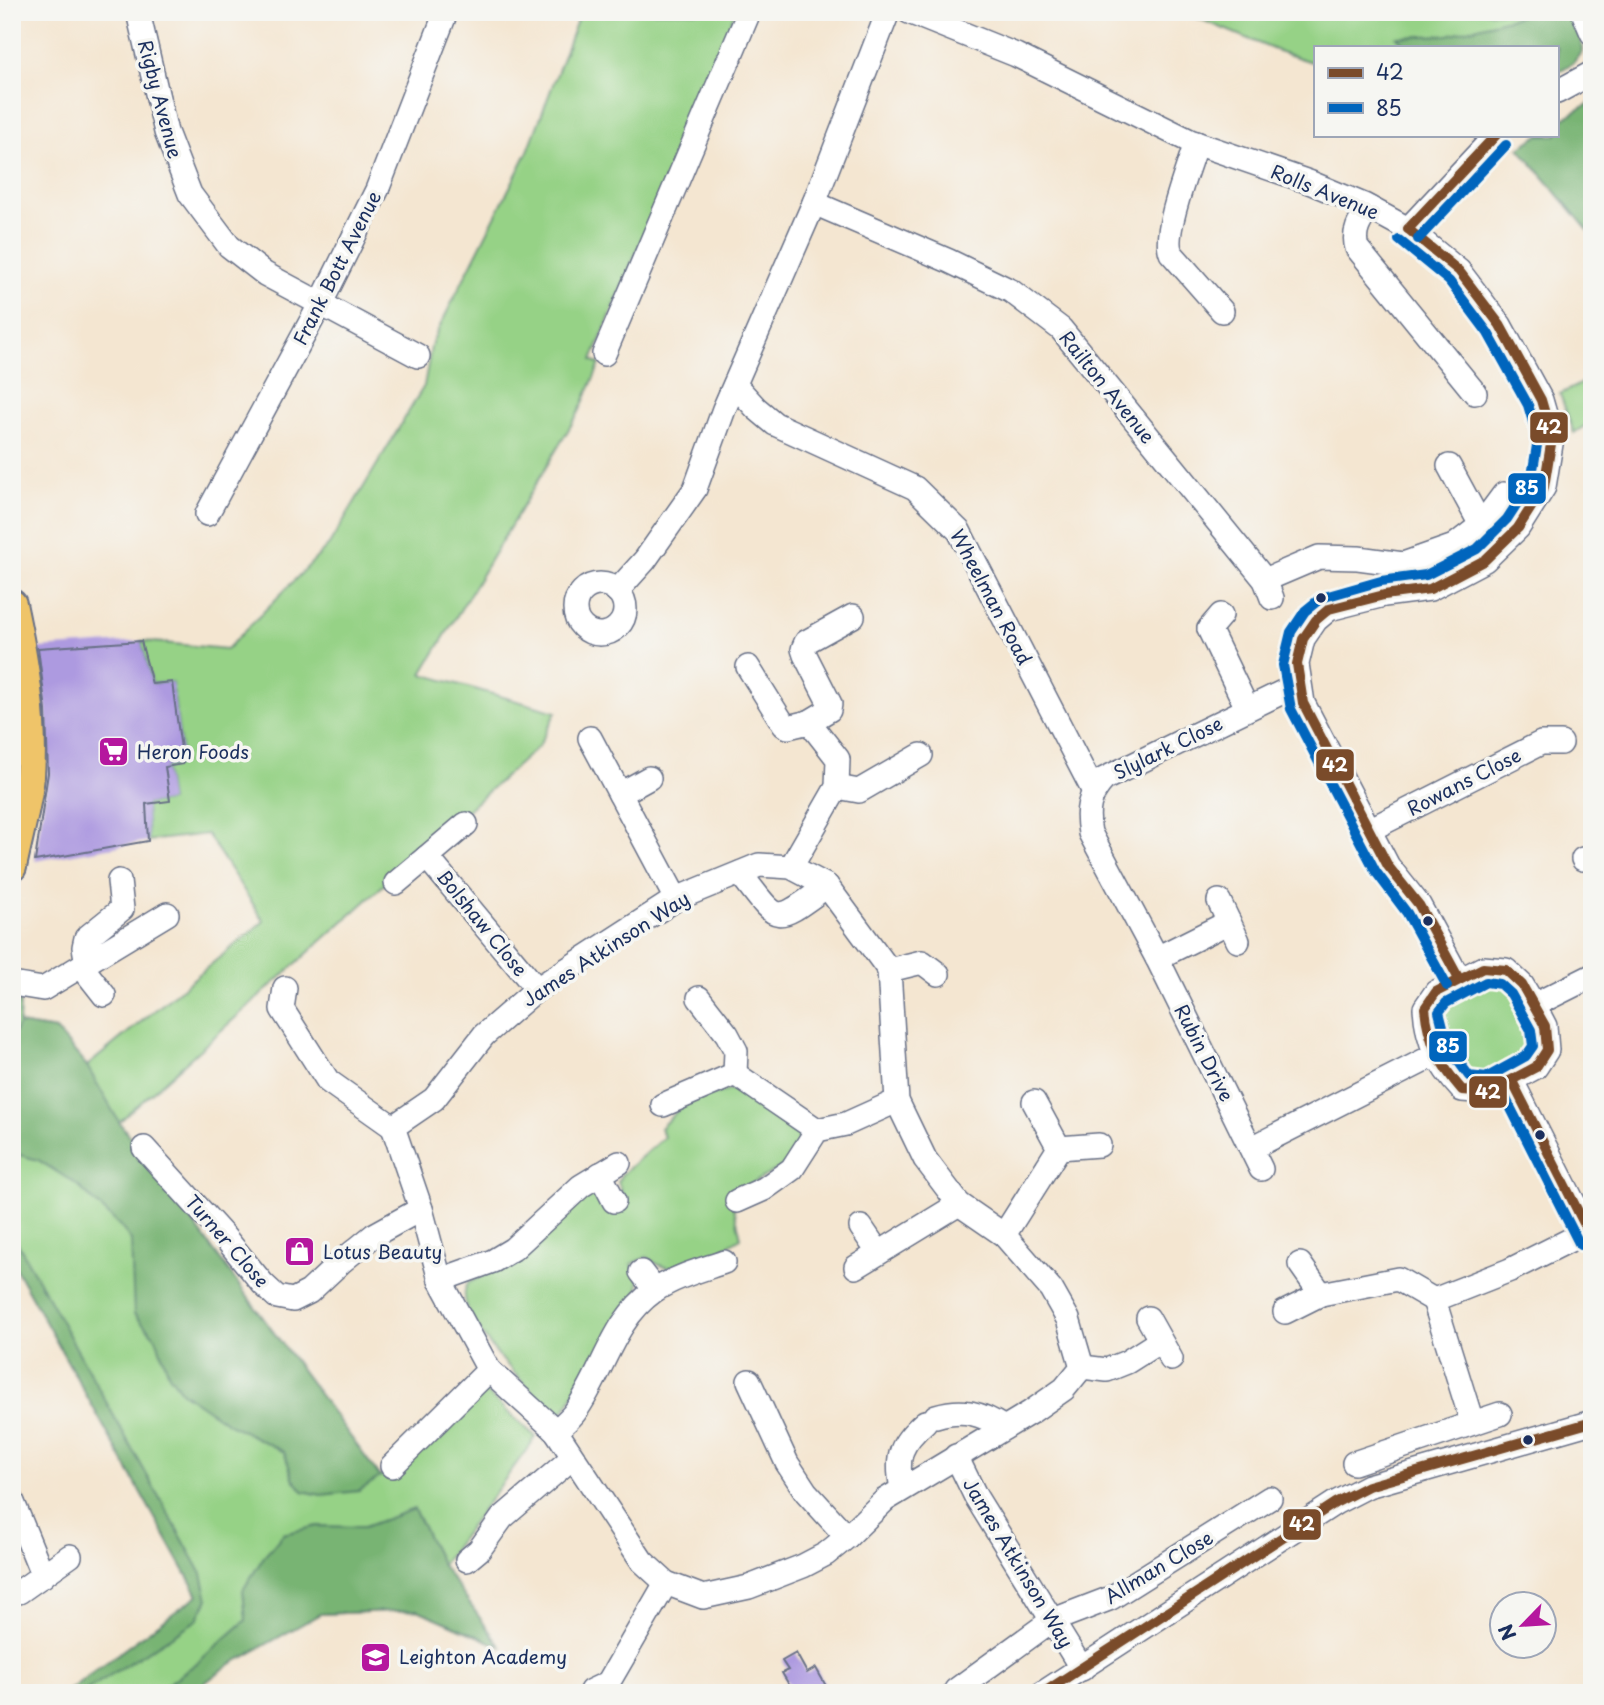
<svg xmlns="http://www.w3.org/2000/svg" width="1604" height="1705" font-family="'Playpen Sans',sans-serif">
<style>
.green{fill:#96d286;stroke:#588072;stroke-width:2}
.forest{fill:#78b473;stroke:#4a7268;stroke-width:2}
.building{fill:#ad9ae0}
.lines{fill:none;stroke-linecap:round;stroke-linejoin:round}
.minor-casing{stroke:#676f86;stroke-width:26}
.major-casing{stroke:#676f86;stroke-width:32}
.minor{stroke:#fff;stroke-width:23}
.major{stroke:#efc469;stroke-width:28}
.bus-1-casing{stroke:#f6f6f2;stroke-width:16}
.bus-2-casing{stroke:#f6f6f2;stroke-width:16}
.bus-1{stroke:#7a4b2a;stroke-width:10}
.bus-2{stroke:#0065bd;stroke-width:10}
.bus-dot{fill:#1b2f5e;stroke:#f6f6f2;stroke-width:2.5}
.labels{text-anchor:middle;stroke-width:7;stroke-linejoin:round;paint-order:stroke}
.street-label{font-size:19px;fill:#1b2f5e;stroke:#f6f6f2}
.poi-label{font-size:19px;fill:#1b2f5e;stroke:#f6f6f2;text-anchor:start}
.line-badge{stroke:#f6f6f2;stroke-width:2.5}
.badge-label{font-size:19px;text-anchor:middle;font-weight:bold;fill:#fff}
</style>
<rect width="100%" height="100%" fill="#f6f6f2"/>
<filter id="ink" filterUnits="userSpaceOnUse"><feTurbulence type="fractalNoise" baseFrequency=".0143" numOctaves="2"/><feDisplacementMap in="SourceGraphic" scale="14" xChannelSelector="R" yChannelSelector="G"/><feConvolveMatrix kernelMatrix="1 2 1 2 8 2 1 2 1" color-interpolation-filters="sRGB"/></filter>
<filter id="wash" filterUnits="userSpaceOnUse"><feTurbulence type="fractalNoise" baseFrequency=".00686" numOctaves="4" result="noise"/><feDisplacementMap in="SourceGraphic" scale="28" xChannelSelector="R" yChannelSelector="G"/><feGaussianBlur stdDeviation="1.57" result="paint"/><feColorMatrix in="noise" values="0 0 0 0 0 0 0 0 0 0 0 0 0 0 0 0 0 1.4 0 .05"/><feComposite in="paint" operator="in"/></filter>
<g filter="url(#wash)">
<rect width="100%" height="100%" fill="#f4e6d1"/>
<!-- green -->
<g class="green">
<polygon points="580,12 735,12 592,360 600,364 579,412 422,674 556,712 539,746 119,1122 380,1477 481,1388 536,1437 442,1565 500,1646 418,1610 320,1614 226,1667 191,1693 65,1693 198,1595 12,1262 12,1000 20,1002 19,1024 56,1030 87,1066 264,921 207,834 148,841 146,804 170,801 165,767 183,763 172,682 152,684 141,641 227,649 329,545 424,386 432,342 528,151"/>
<polygon points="1183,12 1571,12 1581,39 1582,50 1573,63 1557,72 1557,47 1315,47 1315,63 1275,50"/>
<polygon points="1592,378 1592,421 1574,433 1560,394"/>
<path d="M1483,980c9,0 20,1 27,7 13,13 25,45 23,63l-12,14 -29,15 -18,2 -11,-4 -7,-6 -20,-41 -1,-16 11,-16z"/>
<path d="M742,1087l60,50 -15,27 -56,31 10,43c-28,16 -64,46 -94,19l-15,7c7,12 9,19 4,32l-73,116h-10c-21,-21 -106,-99 -85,-129l67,-33 46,-54 9,-4h8l14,17 14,-6 -8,-21 3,-7 43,-38 -4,-9 27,-27z"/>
</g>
<!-- forest -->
<g class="forest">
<polygon points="1535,12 1566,12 1581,39 1582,51 1573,63 1557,72 1557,47 1408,47 1397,37 1448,35"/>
<polygon points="1592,102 1592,235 1519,148 1539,135 1557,135 1557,122"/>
<polygon points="19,1024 56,1030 87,1066 119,1122 380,1477 359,1491 321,1495 303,1491 293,1478 284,1452 229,1424 182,1392 169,1375 156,1338 134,1314 131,1240 119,1225 76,1184 38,1160 12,1153 12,1037"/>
<polygon points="12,1233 202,1574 208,1599 197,1620 82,1693 65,1693 198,1595 12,1262"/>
<polygon points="414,1509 442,1565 500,1646 418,1610 320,1614 226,1667 191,1693 155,1693 197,1663 246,1620 243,1590 263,1558 283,1534 317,1526 364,1527"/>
</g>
<g id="blocks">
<!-- building -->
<g class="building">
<polygon points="141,641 152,684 172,682 183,764 165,767 170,801 146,804 148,841 35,861 48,773 46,710 38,648"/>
<polygon points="796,1653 807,1673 816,1668 830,1693 794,1693 782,1673 788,1670 782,1661"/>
</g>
</g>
</g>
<g filter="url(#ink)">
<use href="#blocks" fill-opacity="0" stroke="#676f86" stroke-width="2"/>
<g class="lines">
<defs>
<g id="minor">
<polyline points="138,12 166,132 190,194 229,246 265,274 418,356"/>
<polyline points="909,12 1016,55 1190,141 1309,182 1364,205 1408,229 1459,271 1500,325 1541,400 1552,438 1544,487 1518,528 1485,560 1430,589 1384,595 1329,609 1316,620 1303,639 1297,664 1303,703 1388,866 1419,905 1459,979"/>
<polyline points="1583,12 1592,33"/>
<polyline points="1557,92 1592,73"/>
<path d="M1196,143c-7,22 -34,91 -25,110l51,58"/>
<polyline points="814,203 949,261 1011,291 1061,329 1265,580 1272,598"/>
<path d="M1369,208c-9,13 -17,24 -12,40l118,145"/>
<polyline points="1408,229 1496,135"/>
<polyline points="604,354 749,12"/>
<polyline points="735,385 756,408 775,424 915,488 959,531 1093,790"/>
<polyline points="1449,466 1481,525"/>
<polyline points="207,514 321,303 377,190 446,12"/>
<polyline points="1265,580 1319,557 1358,558 1403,564 1454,546 1481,525 1504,494"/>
<circle cx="600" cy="609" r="25"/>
<polyline points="617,591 645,560 695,489 724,409 814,203 888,12"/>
<polyline points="1221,615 1209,629 1247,708"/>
<polyline points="748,667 784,725 788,727 809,722 838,759 837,787 791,867"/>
<polyline points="809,722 829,710 830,704 805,655 803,649 806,642 853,616"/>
<polyline points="590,738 676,899"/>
<polyline points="837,787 859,791 921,755"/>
<polyline points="620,794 649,778"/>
<polyline points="1369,830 1541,743 1561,743"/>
<polyline points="427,857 466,824"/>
<polyline points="1583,859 1592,859"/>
<polygon points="759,865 791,867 827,886 889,970 897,1101 925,1159 959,1204 1004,1235 1051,1289 1068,1319 1082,1367 1064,1389 1031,1412 885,1500 847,1537 826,1554 803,1566 749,1587 703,1597 666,1583 642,1561 556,1431 489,1370 440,1280 421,1209 393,1127 434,1099 484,1035 537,989 676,899"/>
<path d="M740,873c40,52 33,52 87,13"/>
<polyline points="396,883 427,857 537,989"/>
<polyline points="1219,901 1238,941"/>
<polyline points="1157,958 1229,922"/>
<polyline points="87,964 84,947 86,938 122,909 119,881"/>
<polyline points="82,967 104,995"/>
<path d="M1483,968l23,2 16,15 12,20 11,21 2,24 -11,17 -47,25 -27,-2c-23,-25 -35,-47 -37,-82l11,-16z"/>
<polyline points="889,970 922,962 938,974"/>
<polyline points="12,984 43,989 167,914"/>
<polyline points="285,988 282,1009 328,1081 393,1127"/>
<polyline points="699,998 727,1034 736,1051 735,1074"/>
<polyline points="1534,1005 1592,976"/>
<polyline points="1512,1081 1592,1239"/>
<polyline points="663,1105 735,1074 817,1130"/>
<polyline points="144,1148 222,1234 263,1284 277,1297 293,1300 309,1292 341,1262 374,1235 421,1209"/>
<polyline points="1059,1148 1099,1145"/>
<polyline points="1252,1148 1437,1054"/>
<path d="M1261,1169l-104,-211 -67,-125c-4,-22 -2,-37 14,-54l195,-95"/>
<polyline points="600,1174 614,1201"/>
<polyline points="737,1201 764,1189 792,1169 817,1130 846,1124 897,1101"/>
<polyline points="861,1227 878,1252"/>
<polyline points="1004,1235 1059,1148 1034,1102"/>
<polyline points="1300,1264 1321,1294"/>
<polyline points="856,1267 959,1204"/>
<polyline points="641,1272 655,1290"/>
<polyline points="440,1280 493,1261 513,1249 581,1186 619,1163"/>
<polyline points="1434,1300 1472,1422"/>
<polyline points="1285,1312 1321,1294 1398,1279 1434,1300 1510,1270 1592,1229"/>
<polyline points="1148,1318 1171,1359"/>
<polyline points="1082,1367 1107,1370 1127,1362 1160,1341"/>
<polyline points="749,1381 787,1463 806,1492 847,1537"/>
<path d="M936,1416c27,-8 45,-3 68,12"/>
<path d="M556,1431c6,-6 14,-12 19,-19 29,-40 37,-91 79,-121 20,-14 47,-21 70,-29"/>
<polyline points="956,1456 976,1497 1082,1669"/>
<polyline points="1354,1463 1500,1414"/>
<polyline points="392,1466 489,1370"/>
<path d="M902,1488c-7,-32 -1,-45 23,-66"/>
<polyline points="12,1500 43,1576"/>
<polyline points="467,1560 479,1550 502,1518 572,1458"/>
<polyline points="19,1592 70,1556"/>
<polyline points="956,1690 1051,1621 1111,1598 1270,1498"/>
<polyline points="591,1691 608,1683 666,1583"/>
<polyline points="1043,1693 1335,1503 1368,1486 1592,1422"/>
</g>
<path id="major" d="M12,604c12,56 22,115 18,172 -3,30 -12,61 -18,91"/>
</defs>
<!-- minor casing -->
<use href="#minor" class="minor-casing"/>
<!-- major casing -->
<use href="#major" class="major-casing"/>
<!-- minor -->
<use href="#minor" class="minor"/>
<!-- major -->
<use href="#major" class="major"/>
<defs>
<g id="bus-1">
<polyline points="1408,229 1459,271 1500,325 1541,400 1552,438 1544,487 1518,528 1485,560 1430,589 1384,595 1329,609 1316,620 1303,639 1297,664 1303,703 1388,866 1419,905 1459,979"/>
<polyline points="1408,229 1496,135"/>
<path d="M1483,968l23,2 16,15 23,41 2,24 -11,17 -47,25 -27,-2c-22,-25 -34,-49 -37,-82l11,-16z"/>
<polyline points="1512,1081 1592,1239"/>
<polyline points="1043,1693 1335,1503 1368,1486 1592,1422"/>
</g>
<g id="bus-2">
<polyline points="1418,239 1506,145"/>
<polyline points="1399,240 1449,281 1488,333 1528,405 1538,439 1531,482 1507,519 1477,549 1426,575 1381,581 1321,598 1305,611 1291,632 1283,665 1291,709 1376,872 1407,913 1447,986"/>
<polygon points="1486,982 1500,984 1511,994 1531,1030 1533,1046 1526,1056 1486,1078 1469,1076 1448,1047 1439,1012 1446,1003"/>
<polyline points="1500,1087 1580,1245"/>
</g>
</defs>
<!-- bus-1 casing -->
<use href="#bus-1" class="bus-1-casing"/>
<!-- bus-2 casing -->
<use href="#bus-2" class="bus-2-casing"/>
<!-- bus-1 -->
<use href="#bus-1" class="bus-1"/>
<!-- bus-2 -->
<use href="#bus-2" class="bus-2"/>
</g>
</g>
<!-- icons -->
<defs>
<symbol id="supermarket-square" viewBox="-11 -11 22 22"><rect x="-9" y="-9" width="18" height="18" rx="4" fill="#b5179e" stroke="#f6f6f2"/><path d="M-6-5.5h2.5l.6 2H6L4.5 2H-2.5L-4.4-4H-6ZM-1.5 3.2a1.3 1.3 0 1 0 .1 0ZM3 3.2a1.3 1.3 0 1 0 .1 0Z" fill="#fff"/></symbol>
<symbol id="shop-square" viewBox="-11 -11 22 22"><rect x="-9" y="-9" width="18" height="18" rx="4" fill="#b5179e" stroke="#f6f6f2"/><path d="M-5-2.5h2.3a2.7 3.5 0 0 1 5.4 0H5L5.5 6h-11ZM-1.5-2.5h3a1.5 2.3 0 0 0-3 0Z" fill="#fff"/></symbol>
<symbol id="school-square" viewBox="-11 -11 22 22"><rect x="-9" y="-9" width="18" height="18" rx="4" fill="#b5179e" stroke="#f6f6f2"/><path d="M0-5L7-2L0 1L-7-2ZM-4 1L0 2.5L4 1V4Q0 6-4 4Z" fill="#fff"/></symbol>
</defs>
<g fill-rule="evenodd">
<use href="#supermarket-square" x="96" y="734" width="35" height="35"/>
<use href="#shop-square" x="282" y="1234" width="35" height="35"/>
<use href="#school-square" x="358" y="1640" width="35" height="35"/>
</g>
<!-- markers -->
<g class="bus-dot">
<circle cx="1321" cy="598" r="6"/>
<circle cx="1428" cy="921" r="6"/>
<circle cx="1540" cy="1135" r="6"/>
<circle cx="1528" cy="1440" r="6"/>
</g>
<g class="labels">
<!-- street labels -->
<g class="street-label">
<text transform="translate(160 99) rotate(75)" y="7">Rigby Avenue</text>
<text transform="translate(1325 192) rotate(22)" y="7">Rolls Avenue</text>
<text transform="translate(337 268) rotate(-63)" y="7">Frank Bott Avenue</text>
<text transform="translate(1107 387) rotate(51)" y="7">Railton Avenue</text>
<text transform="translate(991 597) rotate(62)" y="7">Wheelman Road</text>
<text transform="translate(1168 748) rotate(-26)" y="7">Slylark Close</text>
<text transform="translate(1464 782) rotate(-27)" y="7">Rowans Close</text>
<text transform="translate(482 923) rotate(51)" y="7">Bolshaw Close</text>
<text transform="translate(606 949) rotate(-33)" y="7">James Atkinson Way</text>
<text transform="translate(1204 1053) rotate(63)" y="7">Rubin Drive</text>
<text transform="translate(227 1241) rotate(49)" y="7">Turner Close</text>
<text transform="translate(1018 1563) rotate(59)" y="7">James Atkinson Way</text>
<text transform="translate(1159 1567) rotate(-31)" y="7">Allman Close</text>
</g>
<!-- poi labels -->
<g class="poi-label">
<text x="137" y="759">Heron Foods</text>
<text x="323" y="1259">Lotus Beauty</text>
<text x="399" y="1664">Leighton Academy</text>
</g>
</g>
<g class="line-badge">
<rect x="1529" y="411" width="40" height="33" rx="7" fill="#7a4b2a"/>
<rect x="1507" y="472" width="40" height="33" rx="7" fill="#0065bd"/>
<rect x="1315" y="748" width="40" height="34" rx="7" fill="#7a4b2a"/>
<rect x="1428" y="1030" width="40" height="33" rx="7" fill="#0065bd"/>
<rect x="1468" y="1075" width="40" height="34" rx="7" fill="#7a4b2a"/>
<rect x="1282" y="1508" width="40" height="33" rx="7" fill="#7a4b2a"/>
</g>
<g class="badge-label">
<text x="1549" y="434">42</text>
<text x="1527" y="495">85</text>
<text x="1335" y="772">42</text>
<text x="1448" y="1053">85</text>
<text x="1488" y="1099">42</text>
<text x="1302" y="1531">42</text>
</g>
<!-- margin -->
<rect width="1604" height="1705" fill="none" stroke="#f6f6f2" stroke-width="42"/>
<!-- legend -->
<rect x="1314" y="46" width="245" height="91" fill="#f6f6f2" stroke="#9ea6b7" stroke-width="2"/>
<rect x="1328" y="68" width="35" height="10" fill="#7a4b2a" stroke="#9ea6b7" stroke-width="2"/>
<text x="1376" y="80" font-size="21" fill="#1b2f5e">42</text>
<rect x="1328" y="103" width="35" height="10" fill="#0065bd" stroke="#9ea6b7" stroke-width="2"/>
<text x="1376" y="116" font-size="21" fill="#1b2f5e">85</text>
<!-- north arrow -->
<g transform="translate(1523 1625) rotate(245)"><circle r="33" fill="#f6f6f2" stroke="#9ea6b7" stroke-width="2"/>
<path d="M0-5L12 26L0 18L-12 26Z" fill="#b5179e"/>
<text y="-10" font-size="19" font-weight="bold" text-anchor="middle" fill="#1b2f5e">N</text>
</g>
</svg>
